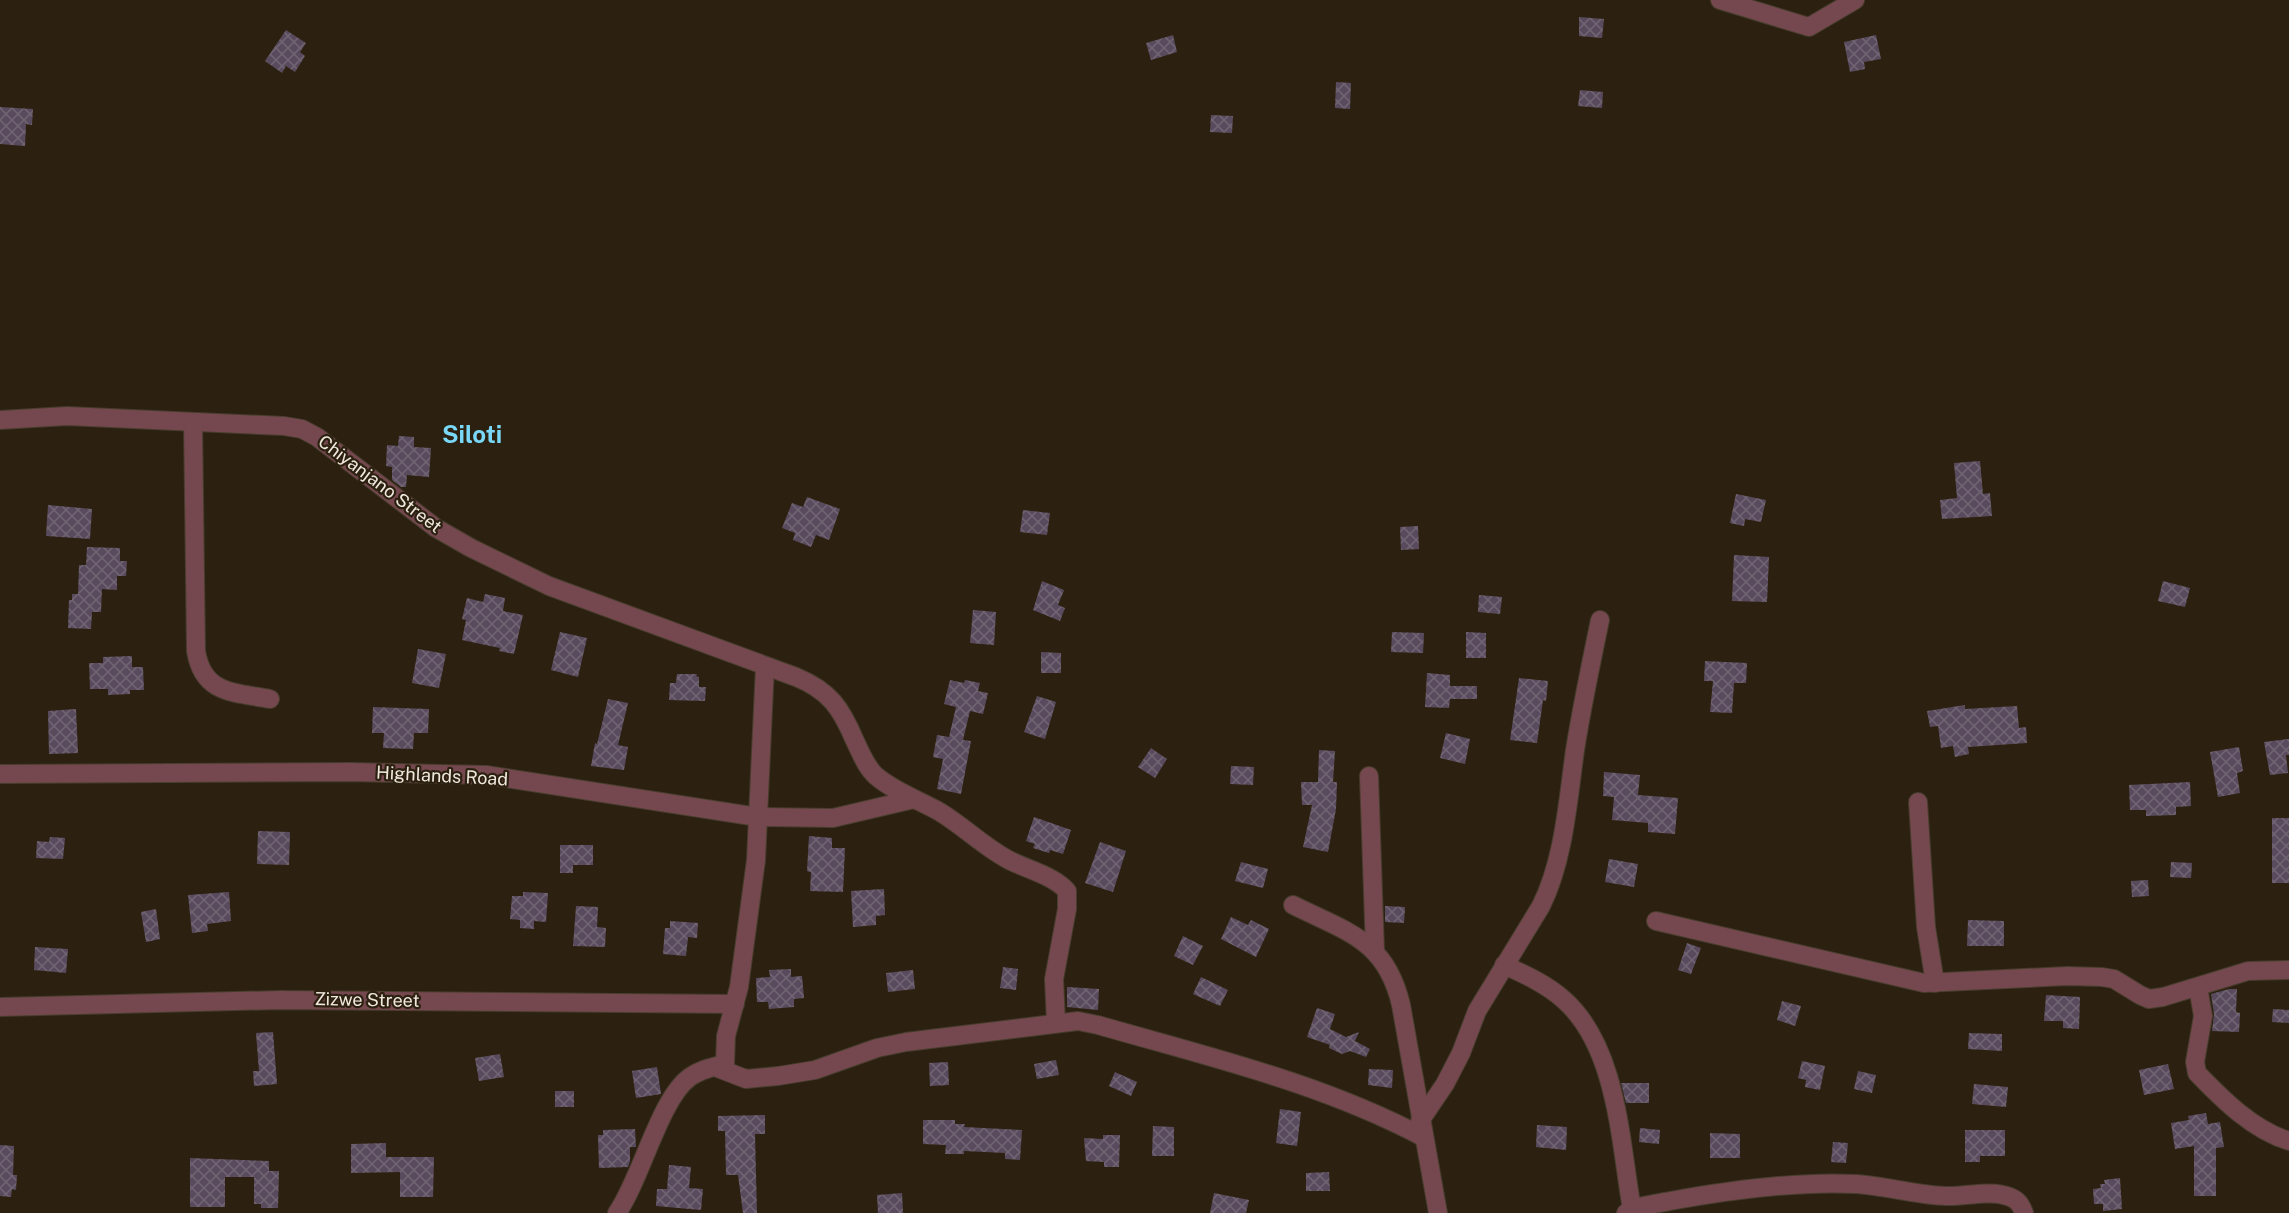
<svg xmlns="http://www.w3.org/2000/svg" width="2289" height="1213" font-family="'Public Sans',sans-serif">
<style>
.building{fill:url(#building-cross-hatch)}
.lines{fill:none;stroke-linecap:round;stroke-linejoin:round}
.street-casing{stroke:#473d2d;stroke-width:20}
.street{stroke:#74484e;stroke-width:18}
.labels{text-anchor:middle;stroke-width:4.5;stroke-linejoin:round;paint-order:stroke}
.street-label{font-size:18px;fill:#f0e8de;stroke:#2c2110}
.district-label{font-size:24px;font-weight:bold;fill:#79d7f7;stroke:#2c2110}
</style>
<defs>
<pattern id="building-cross-hatch" width="8" height="8" patternUnits="userSpaceOnUse" patternTransform="scale(1.5)"><rect width="8" height="8" fill="#594b5d"/><path d="M0 0l8 8M0 8l8-8" fill="none" stroke="#716574"/></pattern>
</defs>
<rect width="100%" height="100%" fill="#2c2110"/>
<!-- building -->
<g class="building">
<polygon points="1579,17 1604,19 1602,38 1579,36"/>
<polygon points="286,30 306,43 300,52 305,56 295,72 286,66 282,73 265,61"/>
<polygon points="1173,35 1177,52 1151,60 1146,43"/>
<polygon points="1876,35 1881,59 1864,62 1865,69 1850,72 1844,42"/>
<polygon points="1336,82 1351,83 1350,109 1335,108"/>
<polygon points="1580,90 1603,92 1602,108 1578,106"/>
<polygon points="0,107 33,109 32,125 26,124 25,146 0,144"/>
<polygon points="1211,115 1233,116 1232,133 1210,132"/>
<polygon points="399,436 414,437 414,447 431,448 429,477 407,475 406,487 401,487 392,480 392,467 386,466 387,445 398,446"/>
<polygon points="1980,461 1983,494 1990,493 1992,516 1942,519 1940,500 1957,498 1954,463"/>
<polygon points="1736,494 1766,500 1761,522 1745,519 1744,526 1730,523"/>
<polygon points="807,497 840,509 829,540 816,535 811,547 793,540 795,533 782,528 792,503 803,507"/>
<polygon points="48,505 92,509 90,539 46,536"/>
<polygon points="1023,510 1050,513 1047,535 1020,532"/>
<polygon points="1418,526 1419,549 1401,550 1400,527"/>
<polygon points="87,547 120,548 120,561 127,561 126,576 117,576 117,590 102,589 101,612 92,612 91,629 68,628 69,600 72,600 72,594 78,594 79,565 86,565"/>
<polygon points="1734,555 1769,557 1767,602 1732,601"/>
<polygon points="1042,581 1064,590 1058,605 1065,608 1060,621 1033,610"/>
<polygon points="2163,581 2190,588 2185,607 2158,601"/>
<polygon points="485,594 505,598 503,611 523,615 514,654 499,651 500,648 462,640 466,620 462,619 467,598 483,602"/>
<polygon points="1479,595 1502,597 1500,614 1478,612"/>
<polygon points="973,610 996,612 994,645 970,643"/>
<polygon points="560,632 587,638 578,677 551,670"/>
<polygon points="1392,632 1424,633 1423,653 1391,652"/>
<polygon points="1466,632 1486,633 1486,658 1466,658"/>
<polygon points="418,649 446,654 439,688 412,683"/>
<polygon points="1041,652 1061,653 1061,673 1041,673"/>
<polygon points="132,656 132,667 143,667 144,690 130,690 130,694 108,695 108,689 90,689 89,663 103,663 103,657"/>
<polygon points="1705,661 1747,663 1746,683 1734,683 1732,713 1710,712 1713,681 1704,681"/>
<polygon points="1427,673 1450,675 1450,686 1477,686 1477,699 1450,699 1449,708 1425,707"/>
<polygon points="677,674 697,674 696,676 699,677 699,687 706,687 705,701 669,700 670,683 676,683"/>
<polygon points="1519,678 1548,681 1546,701 1543,700 1537,743 1510,740"/>
<polygon points="950,680 964,683 965,680 980,683 978,691 988,693 983,714 970,711 963,740 971,741 961,794 937,789 943,759 933,757 937,735 949,737 956,707 944,704"/>
<polygon points="1037,696 1056,702 1045,739 1024,732"/>
<polygon points="608,699 628,703 618,745 628,747 624,770 591,766 595,743 597,744"/>
<polygon points="1965,705 1965,709 2017,706 2019,728 2026,727 2027,743 1968,747 1969,754 1955,757 1953,746 1941,748 1938,726 1930,727 1927,711"/>
<polygon points="373,707 429,709 428,733 414,733 413,749 383,748 384,733 372,733"/>
<polygon points="76,709 78,753 49,754 48,711"/>
<polygon points="1446,733 1470,739 1465,764 1440,758"/>
<polygon points="2289,739 2289,755 2286,755 2288,773 2270,775 2264,742"/>
<polygon points="2239,747 2243,771 2237,773 2240,793 2218,797 2210,752"/>
<polygon points="1151,748 1167,759 1155,778 1138,767"/>
<polygon points="1319,750 1335,751 1333,782 1337,782 1336,809 1328,852 1303,847 1312,805 1302,805 1301,782 1318,782"/>
<polygon points="1231,766 1254,767 1253,785 1230,784"/>
<polygon points="1604,772 1640,775 1638,795 1678,798 1675,834 1648,832 1648,823 1612,820 1614,797 1603,796"/>
<polygon points="2190,782 2191,806 2176,807 2176,815 2146,816 2146,810 2130,810 2129,785"/>
<polygon points="1034,817 1071,830 1063,854 1050,850 1049,853 1033,848 1035,844 1026,841"/>
<rect x="2272" y="818" width="17" height="65"/>
<polygon points="258,831 290,832 289,865 257,864"/>
<polygon points="809,836 832,838 832,848 845,848 843,892 810,891 811,872 807,871"/>
<polygon points="50,837 65,838 63,859 36,858 37,841 49,842"/>
<polygon points="1100,842 1126,851 1113,892 1085,883"/>
<polygon points="560,845 593,845 593,865 573,865 573,873 560,873"/>
<polygon points="1609,859 1638,864 1634,887 1605,882"/>
<polygon points="1241,862 1268,869 1263,888 1235,881"/>
<polygon points="2171,862 2192,863 2191,878 2170,877"/>
<polygon points="2148,880 2149,896 2132,897 2131,881"/>
<polygon points="884,889 885,915 876,916 876,925 853,927 851,891"/>
<polygon points="229,892 231,921 207,924 208,931 192,933 188,895"/>
<polygon points="523,892 548,893 546,922 534,921 534,929 520,928 520,920 510,919 512,896 523,896"/>
<polygon points="576,906 598,907 597,927 606,928 605,947 573,946"/>
<polygon points="1385,906 1405,907 1404,923 1385,922"/>
<polygon points="156,909 160,939 146,942 141,912"/>
<polygon points="1231,917 1248,925 1251,920 1269,929 1256,957 1221,939"/>
<polygon points="1968,920 2004,921 2004,946 1967,946"/>
<polygon points="670,921 698,923 697,938 688,937 686,956 663,954 665,928 670,928"/>
<polygon points="1183,936 1203,946 1193,965 1174,956"/>
<polygon points="1687,943 1701,948 1691,974 1678,970"/>
<polygon points="35,947 68,949 66,973 34,970"/>
<polygon points="1003,967 1018,969 1016,990 1000,988"/>
<polygon points="791,969 791,977 802,976 804,998 794,999 794,1007 769,1009 768,1002 757,1002 756,978 770,977 769,970"/>
<polygon points="913,970 915,989 888,992 886,973"/>
<polygon points="1201,977 1228,990 1220,1006 1193,994"/>
<polygon points="1067,987 1099,989 1098,1010 1067,1007"/>
<polygon points="2229,989 2237,989 2236,1012 2240,1013 2239,1032 2212,1031 2214,1014 2211,994"/>
<polygon points="2046,995 2080,997 2079,1029 2063,1028 2063,1021 2044,1021"/>
<polygon points="1782,1001 1801,1006 1795,1026 1777,1020"/>
<polygon points="1317,1008 1335,1014 1330,1029 1346,1037 1359,1032 1355,1041 1370,1049 1366,1057 1350,1051 1342,1054 1329,1048 1330,1045 1307,1037"/>
<polygon points="2273,1009 2289,1010 2289,1023 2272,1022"/>
<polygon points="273,1032 277,1084 254,1086 253,1071 259,1071 256,1033"/>
<polygon points="1969,1033 2002,1034 2002,1051 1968,1049"/>
<polygon points="500,1054 504,1077 479,1081 475,1058"/>
<polygon points="1056,1060 1059,1075 1037,1079 1034,1064"/>
<polygon points="1802,1061 1825,1066 1820,1090 1805,1087 1806,1080 1798,1078"/>
<polygon points="948,1062 949,1085 930,1086 929,1063"/>
<polygon points="2168,1064 2174,1089 2144,1095 2139,1070"/>
<polygon points="657,1067 661,1094 636,1098 632,1071"/>
<polygon points="1369,1069 1393,1070 1392,1088 1368,1085"/>
<polygon points="1858,1071 1876,1075 1872,1093 1854,1089"/>
<polygon points="1115,1072 1137,1082 1131,1096 1109,1086"/>
<polygon points="1621,1083 1649,1083 1649,1103 1626,1103"/>
<polygon points="1974,1084 2008,1087 2006,1107 1972,1104"/>
<rect x="555" y="1091" width="19" height="16"/>
<polygon points="1280,1109 1301,1112 1297,1146 1276,1143"/>
<polygon points="2206,1113 2208,1124 2220,1122 2224,1147 2216,1148 2216,1196 2194,1196 2194,1146 2175,1149 2171,1123 2189,1120 2188,1116"/>
<polygon points="765,1115 765,1134 755,1134 757,1213 743,1213 738,1175 726,1175 725,1131 718,1131 718,1116"/>
<polygon points="923,1120 955,1120 955,1124 965,1124 964,1127 1022,1130 1020,1160 1005,1159 1005,1153 964,1151 964,1154 945,1154 946,1145 923,1144"/>
<polygon points="1537,1125 1567,1127 1566,1150 1536,1147"/>
<polygon points="1153,1126 1174,1127 1174,1156 1152,1156"/>
<polygon points="1640,1128 1660,1130 1659,1144 1639,1142"/>
<polygon points="635,1129 636,1147 630,1147 630,1161 628,1167 599,1168 598,1135 603,1135 603,1130"/>
<polygon points="1965,1130 2005,1130 2005,1156 1980,1156 1980,1162 1965,1162"/>
<polygon points="1710,1133 1740,1134 1740,1158 1710,1158"/>
<polygon points="1103,1135 1120,1135 1119,1167 1104,1167 1104,1162 1086,1161 1084,1138 1103,1139"/>
<polygon points="1833,1142 1848,1143 1846,1163 1831,1162"/>
<polygon points="386,1143 386,1157 434,1157 433,1197 400,1197 400,1172 351,1173 351,1144"/>
<polygon points="0,1145 14,1146 13,1175 17,1175 16,1190 12,1189 11,1197 0,1196"/>
<polygon points="190,1158 269,1161 269,1171 279,1171 278,1208 261,1208 261,1204 254,1204 254,1177 225,1177 225,1207 190,1207"/>
<polygon points="669,1165 691,1167 689,1188 703,1189 701,1210 656,1206 657,1189 667,1189"/>
<polygon points="1329,1172 1330,1191 1306,1191 1306,1173"/>
<polygon points="2120,1178 2122,1209 2103,1211 2103,1204 2094,1204 2093,1189 2101,1188 2100,1184 2105,1184 2104,1180"/>
<polygon points="902,1193 903,1213 878,1213 877,1195"/>
<polygon points="1214,1193 1249,1200 1246,1213 1210,1213"/>
</g>
<g class="lines">
<defs>
<g id="street">
<polyline points="1720,0 1809,27 1855,0"/>
<path d="M0,420l67,-4 217,10 18,3 15,8 119,91 35,20 78,38 247,91c34,14 45,31 59,64 6,12 11,26 21,35 19,16 43,24 64,36 23,14 43,34 67,47 18,10 46,16 60,32v18l-13,70 2,43"/>
<path d="M193,422l3,229c7,43 37,41 74,48"/>
<polyline points="0,774 350,772 486,775 758,817 833,818 914,799"/>
<polyline points="1369,776 1375,951"/>
<polyline points="1918,802 1926,927 1935,983"/>
<path d="M1293,905c54,27 93,35 108,100l37,208"/>
<polyline points="1656,921 1924,983 2067,976 2102,977 2114,979 2140,995 2149,999 2163,997 2248,971 2289,970"/>
<path d="M1504,965c20,9 42,19 59,34 55,48 57,144 69,210"/>
<path d="M2198,987l5,29 -8,46 2,11c26,27 56,57 92,68"/>
<polyline points="0,1007 280,1000 735,1004"/>
<path d="M715,1067l31,12 32,-3 37,-6 62,-22 29,-6 172,-21 20,4c111,32 223,58 325,112"/>
<path d="M1420,1121l25,-37 16,-31 16,-42 64,-105c23,-46 27,-106 34,-156 7,-44 16,-87 25,-130"/>
<path d="M617,1213c24,-34 43,-115 73,-136 11,-8 23,-10 35,-13l1,-28 13,-49 17,-127 9,-194"/>
<path d="M1626,1213c12,-8 30,-9 44,-12 55,-10 130,-20 186,-17 30,2 60,11 90,12 20,1 45,-7 64,1 8,3 11,8 14,16"/>
</g>
</defs>
<!-- street casing -->
<use href="#street" class="street-casing"/>
<!-- street -->
<use href="#street" class="street"/>
</g>
<g class="labels">
<!-- street labels -->
<g class="street-label">
<text transform="translate(380 484) rotate(37)" y="6">Chiyanjano Street</text>
<text transform="translate(442 776) rotate(3)" y="6">Highlands Road</text>
<text transform="translate(367 1000) rotate(1)" y="6">Zizwe Street</text>
</g>
<!-- district labels -->
<g class="district-label">
<text x="472" y="443">Siloti</text>
</g>
</g>
</svg>
